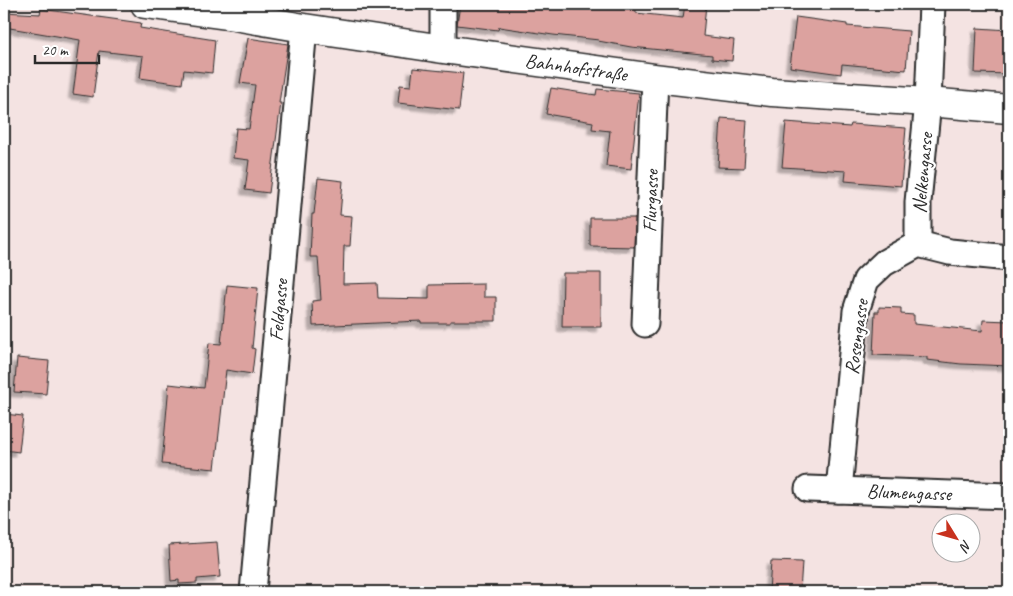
<svg xmlns="http://www.w3.org/2000/svg" width="1013" height="596" font-family="Caveat,sans-serif">
<style>
.building{fill:#dca29f;stroke:#2b2b2b;filter:url(#shadow)}
.lines{fill:none;stroke-linecap:round;stroke-linejoin:round}
.street-casing{stroke:#2b2b2b;stroke-width:29}
.secondary-casing{stroke:#2b2b2b;stroke-width:31}
.street{stroke:#fff;stroke-width:25}
.secondary{stroke:#fff;stroke-width:28}
.labels{text-anchor:middle;stroke-width:4.5;stroke-linejoin:round;paint-order:stroke}
.street-label{font-size:20px;fill:#2b2b2b;stroke:#fff}
</style>
<defs>
<filter id="shadow"><feDropShadow dx="-4.5" dy="4.5" stdDeviation="1" flood-color="#0004"/></filter>
</defs>
<rect width="100%" height="100%" fill="#f4e3e2"/>
<filter id="ink" filterUnits="userSpaceOnUse"><feTurbulence type="fractalNoise" baseFrequency=".02" numOctaves="2"/><feDisplacementMap in="SourceGraphic" scale="10" xChannelSelector="R" yChannelSelector="G"/><feConvolveMatrix kernelMatrix="1 2 1 2 8 2 1 2 1" color-interpolation-filters="sRGB"/></filter>
<g filter="url(#ink)">
<!-- building -->
<g class="building">
<polygon points="460,4 606,4 636,9 636,13 683,18 685,4 706,4 703,36 734,40 732,61 712,59 712,55 631,47 598,41 599,40 553,35 499,27 498,30 457,25"/>
<polygon points="41,9 141,23 140,28 215,40 212,73 184,70 182,84 140,78 143,56 99,51 93,97 73,94 80,40 4,27 4,12 40,14"/>
<polygon points="796,17 847,24 847,26 909,31 906,70 842,64 841,74 790,67"/>
<polygon points="977,28 1009,30 1009,74 975,73"/>
<polygon points="248,38 288,44 279,103 281,103 269,193 245,190 249,160 233,158 236,128 249,129 255,85 240,83"/>
<polygon points="413,68 463,73 459,110 398,103 400,85 411,86"/>
<polygon points="551,88 596,95 597,89 639,93 631,169 606,166 610,131 592,129 593,122 546,114"/>
<polygon points="721,118 747,120 744,168 718,167"/>
<polygon points="786,122 850,127 851,124 906,128 901,186 845,181 846,171 782,167"/>
<polygon points="318,178 343,181 340,215 352,216 350,246 344,246 343,284 377,283 378,298 429,299 429,285 484,284 484,297 496,297 496,321 450,321 450,323 421,323 421,321 313,326 312,301 321,300 318,257 310,257 312,214 314,214"/>
<polygon points="590,218 635,218 634,247 590,246"/>
<polygon points="563,273 601,273 601,327 562,327"/>
<polygon points="227,285 258,288 252,348 255,349 252,374 226,370 215,469 162,464 169,384 204,388 209,343 221,344"/>
<polygon points="879,307 901,308 901,314 914,315 914,324 982,331 983,320 1009,321 1009,366 962,364 961,364 927,360 927,357 873,355 875,312 879,312"/>
<polygon points="17,358 49,361 46,394 14,392"/>
<polygon points="4,414 23,416 19,452 4,450"/>
<polygon points="217,542 220,577 197,579 197,583 179,584 179,580 171,581 169,545"/>
<polygon points="771,561 802,562 800,592 769,592"/>
</g>
<g class="lines">
<defs>
<g id="street">
<polyline points="443,49 443,4"/>
<polyline points="918,244 918,202 928,102 932,4"/>
<polyline points="645,324 655,78"/>
<polyline points="808,489 1009,496"/>
<polyline points="839,490 856,311 866,280 884,263 918,244 950,252 1009,258"/>
<polyline points="253,592 304,28"/>
</g>
<polyline id="secondary" points="145,4 234,16 304,28 443,49 655,78 772,92 928,102 1009,109"/>
</defs>
<!-- street casing -->
<use href="#street" class="street-casing"/>
<!-- secondary casing -->
<use href="#secondary" class="secondary-casing"/>
<!-- street -->
<use href="#street" class="street"/>
<!-- secondary -->
<use href="#secondary" class="secondary"/>
</g>
</g>
<g class="labels">
<!-- street labels -->
<g class="street-label">
<text transform="translate(576 67) rotate(8)" y="7">Bahnhofstraße</text>
<text transform="translate(922 173) rotate(-85)" y="7">Nelkengasse</text>
<text transform="translate(650 201) rotate(-88)" y="7">Flurgasse</text>
<text transform="translate(278 310) rotate(-85)" y="7">Feldgasse</text>
<text transform="translate(856 337) rotate(-82)" y="7">Rosengasse</text>
<text transform="translate(909 492) rotate(2)" y="7">Blumengasse</text>
</g>
</g>
<!-- margin -->
<rect width="1013" height="596" fill="none" stroke="#fff" stroke-width="20"/>
<rect x="10" y="10" width="993" height="576" fill="none" stroke="#2b2b2b" stroke-width="2" filter="url(#ink)"/>
<!-- north arrow -->
<g transform="translate(956 538) rotate(127)"><circle r="24" fill="#ffffff" stroke="#aaaaaa"/>
<path d="M0-4L9 19L0 12L-9 19Z" fill="#c8321e"/>
<text y="-8" font-size="14" font-weight="bold" text-anchor="middle" fill="#2b2b2b">N</text>
</g>
<!-- scale -->
<path d="M35 55v8h64v-8" fill="none" stroke="#2b2b2b" stroke-width="2.5"/>
<text x="42" y="55" font-size="15" fill="#2b2b2b" stroke="#ffffff" stroke-width="4" paint-order="stroke">20 m</text>
</svg>
